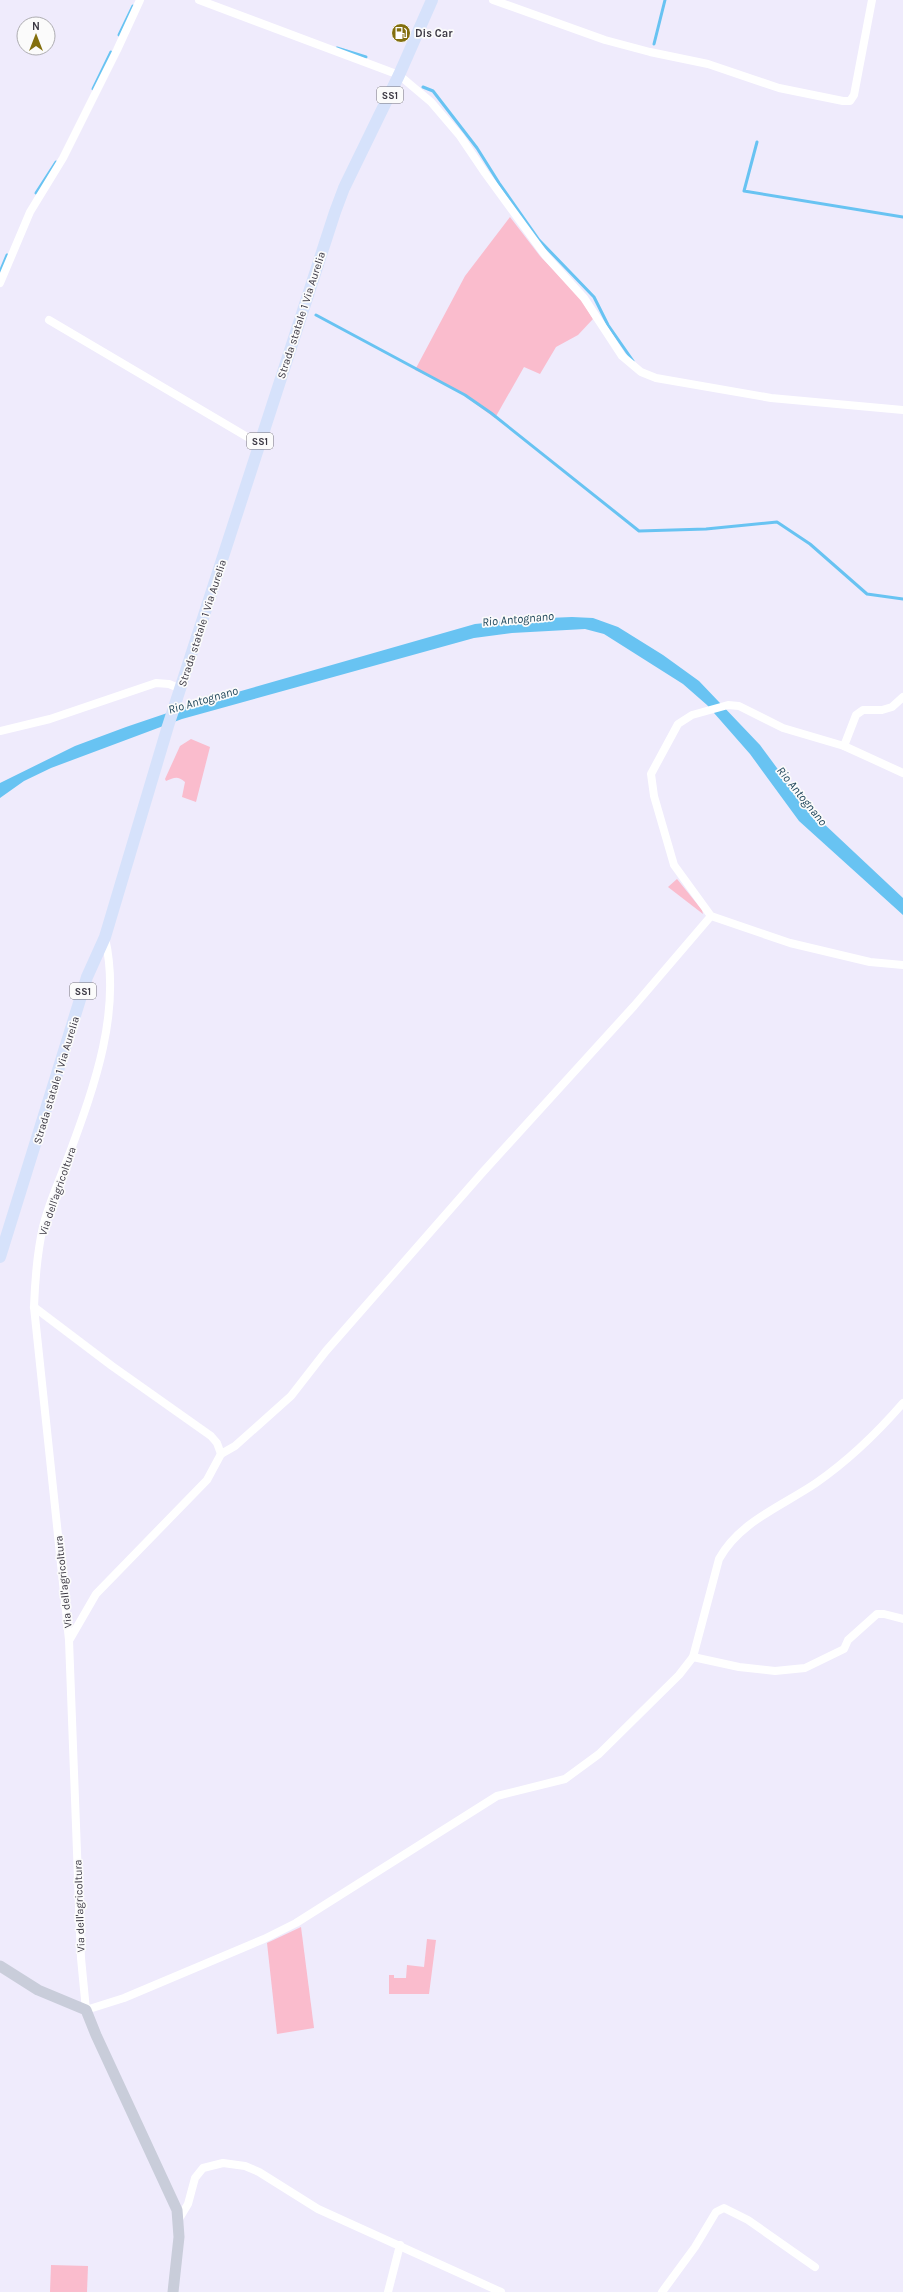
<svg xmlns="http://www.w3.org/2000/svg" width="903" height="2292" font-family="Karla,sans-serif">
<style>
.green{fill:#fabccd}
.water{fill:#68c3f2}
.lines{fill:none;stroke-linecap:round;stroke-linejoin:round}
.stream{stroke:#68c3f2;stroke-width:3}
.street{stroke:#fff;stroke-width:8}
.secondary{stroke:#c9cdda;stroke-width:11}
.primary{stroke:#d6e2fb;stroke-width:12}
.labels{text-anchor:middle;stroke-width:3.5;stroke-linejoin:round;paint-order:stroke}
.shield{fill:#fbfbfb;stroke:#75727a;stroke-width:1}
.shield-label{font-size:10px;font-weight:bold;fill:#3b3843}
.poi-label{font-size:11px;font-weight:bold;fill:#3b3843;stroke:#fbfbfb;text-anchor:start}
.street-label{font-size:11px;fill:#3b3843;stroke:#fbfbfb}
.water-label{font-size:12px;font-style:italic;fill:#1e4559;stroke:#fbfbfb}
</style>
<rect width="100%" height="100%" fill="#efebfc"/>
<!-- green -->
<g class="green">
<polygon points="510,217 540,256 581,299 593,319 578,335 556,347 540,374 524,367 495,418 455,389 415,370 465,276"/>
<path d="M191,739l19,8 -14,55 -14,-5 3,-15c-8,-7 -11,-4 -19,-1l-1,-2 15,-33z"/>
<polygon points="677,879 702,910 703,914 668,887"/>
<polygon points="301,1927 314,2028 277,2034 267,1943"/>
<polygon points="427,1939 436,1940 429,1994 389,1994 389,1975 394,1975 394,1978 406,1978 407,1965 424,1967"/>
<polygon points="51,2265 88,2266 87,2292 50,2292"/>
</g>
<!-- water -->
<polygon class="water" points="572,617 593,618 618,627 663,655 699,681 760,745 805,806 903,898 903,915 799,821 750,754 707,705 683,684 604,634 585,629 512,633 474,638 182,719 51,768 24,781 0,798 0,783 75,746 126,727 185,707 475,624 524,619"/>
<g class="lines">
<!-- stream -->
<g class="stream">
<polyline points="119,35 133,6"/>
<polyline points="654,44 665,0"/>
<polyline points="337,48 366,57"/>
<polyline points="423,87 433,91 477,148 499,183 539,240 594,297 608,325 633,361"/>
<polyline points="93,89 111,52"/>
<polyline points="757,142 744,191 903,217"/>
<polyline points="36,193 56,162"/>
<polyline points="0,272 7,255"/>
<polyline points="316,315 465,395 491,413 639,531 706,529 777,522 810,544 867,594 903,599"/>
</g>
<!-- street -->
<g class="street">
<polyline points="199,0 399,75 431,102 460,136 485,173 545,255 584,298 622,356 641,372 656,378 771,398 903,410"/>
<polyline points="493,0 605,40 650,52 708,64 779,88 843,101 850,101 854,95 872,0"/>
<polyline points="0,283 30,212 63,158 117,50 140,0"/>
<polyline points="49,320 259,444"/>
<polyline points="0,731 50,719 156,683 169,684 181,689"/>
<polyline points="844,746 856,715 863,710 882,710 892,707 903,697"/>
<polyline points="903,773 844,746 783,728 739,706 728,705 692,715 678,724 651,774 654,796 674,865 711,916 790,943 870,962 903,965"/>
<path d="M105,938c17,74 -11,149 -36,217 -9,24 -20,47 -26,72 -6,26 -8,53 -9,80l35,333 12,318 5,52 38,-12 140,-59 32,-16 201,-127 68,-17 34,-25 80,-79 14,-18 26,-98c20,-37 63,-53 97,-76 33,-23 61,-50 87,-80"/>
<polyline points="34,1307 112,1366 211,1436 217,1443 221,1454"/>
<polyline points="70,1639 96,1594 207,1480 221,1454 235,1446 291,1396 326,1351 482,1173 634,1006 711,916"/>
<polyline points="693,1657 739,1667 775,1671 805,1668 844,1649 848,1640 877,1614 884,1614 903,1619"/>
<polyline points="179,2219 188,2204 195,2178 203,2168 223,2163 245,2166 259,2172 318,2209 501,2292"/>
<polyline points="388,2292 400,2245"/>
<polyline points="662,2292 695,2247 716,2212 724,2208 748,2220 815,2267"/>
</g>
<!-- secondary -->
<polyline class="secondary" points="0,1966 38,1990 86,2010 96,2035 177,2210 179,2237 173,2292"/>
<!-- primary -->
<polyline class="primary" points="0,1257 87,977 105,937 168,726 335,212 344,188 399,75 432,0"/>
</g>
<!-- icons -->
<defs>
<symbol id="fuel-disc" viewBox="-11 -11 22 22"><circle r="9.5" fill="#836f0e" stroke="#fbfbfb"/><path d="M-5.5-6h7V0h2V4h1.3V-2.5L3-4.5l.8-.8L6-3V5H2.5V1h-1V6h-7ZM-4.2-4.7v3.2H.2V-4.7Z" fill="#fff"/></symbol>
</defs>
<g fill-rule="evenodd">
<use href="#fuel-disc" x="390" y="22" width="22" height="22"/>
</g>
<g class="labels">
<!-- shield labels -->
<g class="shield">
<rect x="377" y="87" width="26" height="16" rx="3"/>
<rect x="247" y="433" width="26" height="16" rx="3"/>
<rect x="70" y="983" width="26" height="16" rx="3"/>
</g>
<g class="shield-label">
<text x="390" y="99">SS1</text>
<text x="260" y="445">SS1</text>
<text x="83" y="995">SS1</text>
</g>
<!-- poi labels -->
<g class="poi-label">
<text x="415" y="37">Dis Car</text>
</g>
<!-- street labels -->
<g class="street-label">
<text transform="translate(301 315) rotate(-72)" y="4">Strada statale 1 Via Aurelia</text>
<text transform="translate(202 623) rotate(-72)" y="4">Strada statale 1 Via Aurelia</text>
<text transform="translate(56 1080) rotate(-73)" y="4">Strada statale 1 Via Aurelia</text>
<text transform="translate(57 1191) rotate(-71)" y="4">Via dell'agricoltura</text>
<text transform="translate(63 1582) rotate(-96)" y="4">Via dell'agricoltura</text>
<text transform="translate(79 1906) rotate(-92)" y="4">Via dell'agricoltura</text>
</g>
<!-- water labels -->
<g class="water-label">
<text transform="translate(518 619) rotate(-5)" y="4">Rio Antognano</text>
<text transform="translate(203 700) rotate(-16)" y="4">Rio Antognano</text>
<text transform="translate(802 796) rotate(51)" y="4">Rio Antognano</text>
</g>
</g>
<!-- north arrow -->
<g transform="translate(36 36)"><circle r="19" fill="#fbfbfb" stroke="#aeadb1"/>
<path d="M0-3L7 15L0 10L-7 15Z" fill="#836f0e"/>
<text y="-6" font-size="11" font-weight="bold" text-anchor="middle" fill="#3b3843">N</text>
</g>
</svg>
